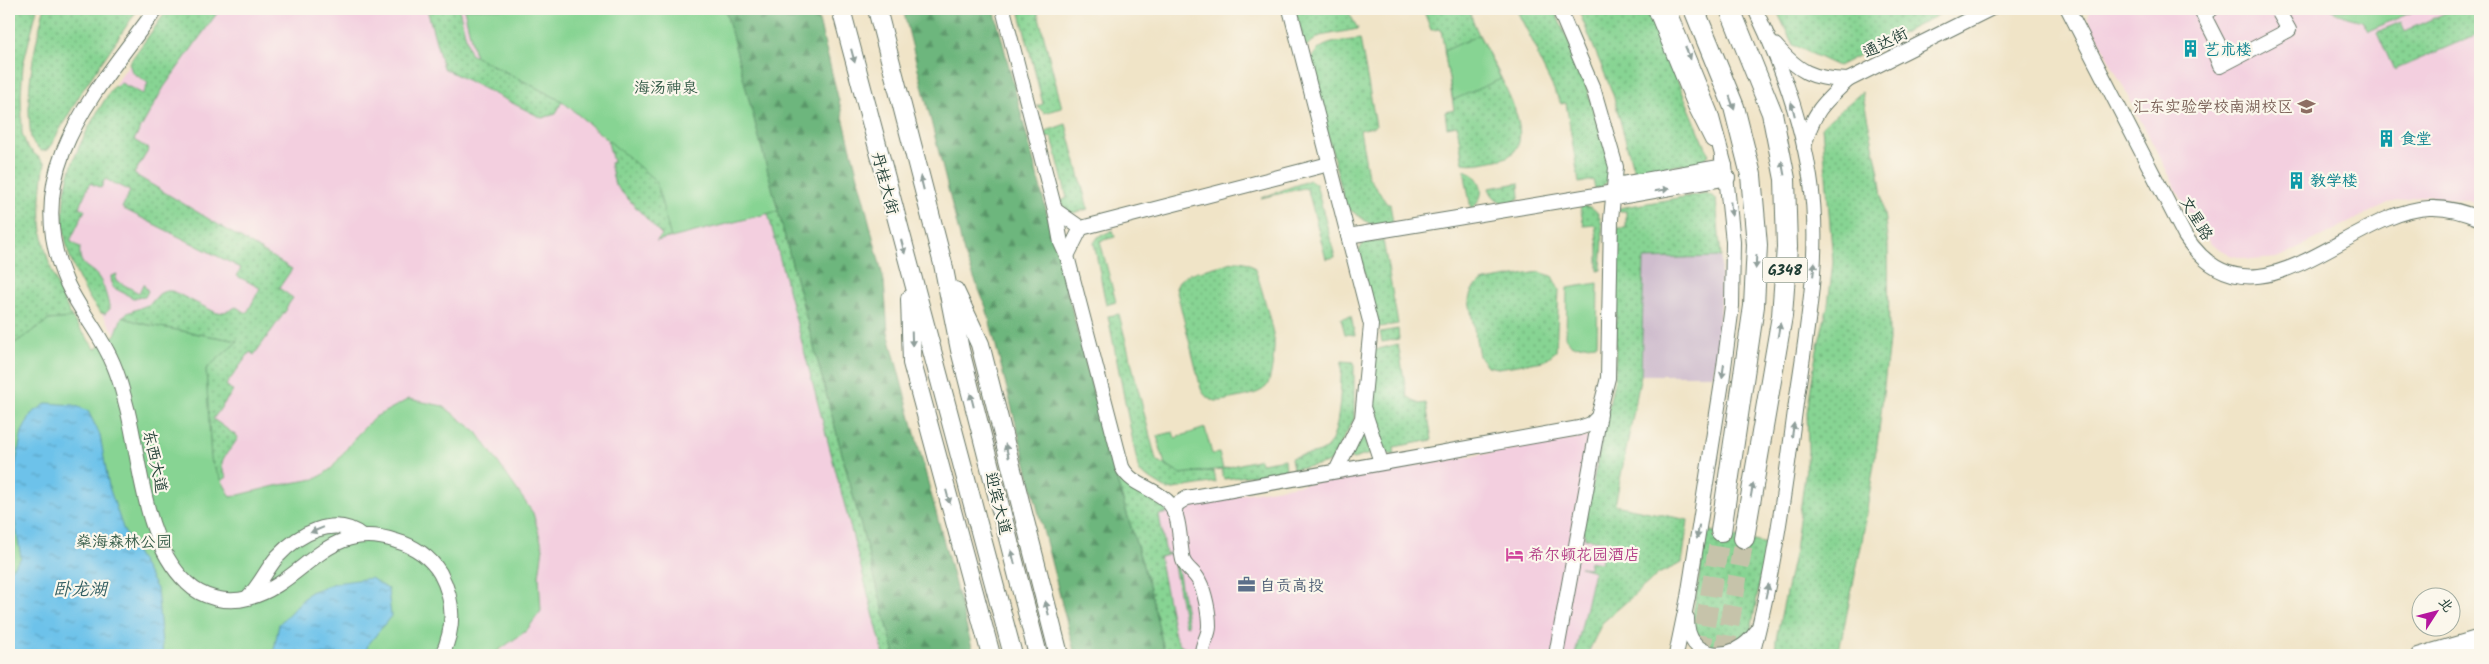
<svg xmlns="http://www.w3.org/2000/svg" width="2489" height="664" font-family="Kalam,'LXGW WenKai TC',sans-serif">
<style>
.built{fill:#f3cfdf}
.industrial{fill:#cfbdce}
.grass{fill:url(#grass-dots);stroke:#538864}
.forest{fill:url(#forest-firs);stroke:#467a58}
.park{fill:#87d493;stroke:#538864}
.water{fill:url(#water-ripples);stroke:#46808f}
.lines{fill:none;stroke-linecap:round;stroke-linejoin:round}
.highway-tunnel{stroke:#c6c3aa;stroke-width:20;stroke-dasharray:20 10;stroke-linecap:butt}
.minor-casing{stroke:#687767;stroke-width:16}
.major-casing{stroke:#687767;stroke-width:20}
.highway-casing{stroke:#687767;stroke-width:22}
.minor{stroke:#fff;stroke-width:14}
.major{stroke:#fff;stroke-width:18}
.highway{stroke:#fff;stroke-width:20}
.oneway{fill:#8f9e9a}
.labels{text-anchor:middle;stroke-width:4.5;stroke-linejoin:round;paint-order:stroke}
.shield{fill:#fbf7ec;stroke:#61756b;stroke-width:1}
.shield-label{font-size:15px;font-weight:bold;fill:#1f3d34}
.street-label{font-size:16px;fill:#1f3d34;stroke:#fbf7ec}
.culture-label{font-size:16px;fill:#0d838f;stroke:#fbf7ec;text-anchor:start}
.park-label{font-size:16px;fill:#345b47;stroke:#fbf7ec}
.education-label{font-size:16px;fill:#785e54;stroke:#fbf7ec;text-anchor:end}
.hotel-label{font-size:16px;fill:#b23c85;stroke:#fbf7ec;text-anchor:start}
.service-label{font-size:16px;fill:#4e5e75;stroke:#fbf7ec;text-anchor:start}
.water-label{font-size:18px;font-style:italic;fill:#325e62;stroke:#fbf7ec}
</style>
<defs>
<pattern id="grass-dots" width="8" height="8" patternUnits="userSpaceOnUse" patternTransform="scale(1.25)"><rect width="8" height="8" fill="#87d493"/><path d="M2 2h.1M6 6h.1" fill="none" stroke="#6ead79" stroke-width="1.8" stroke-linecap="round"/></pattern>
<pattern id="forest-firs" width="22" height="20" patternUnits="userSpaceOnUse" patternTransform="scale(1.25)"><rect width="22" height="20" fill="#6db67d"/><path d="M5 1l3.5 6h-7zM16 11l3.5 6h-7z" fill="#599567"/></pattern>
<pattern id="water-ripples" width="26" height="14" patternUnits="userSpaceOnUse" patternTransform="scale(1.25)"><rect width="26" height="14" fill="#6dc2ea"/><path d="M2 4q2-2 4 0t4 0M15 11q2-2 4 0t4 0" fill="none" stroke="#599fbe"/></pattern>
</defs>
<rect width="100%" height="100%" fill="#fbf7ec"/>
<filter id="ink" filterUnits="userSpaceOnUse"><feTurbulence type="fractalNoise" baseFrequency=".02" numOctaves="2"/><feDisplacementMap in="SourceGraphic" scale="10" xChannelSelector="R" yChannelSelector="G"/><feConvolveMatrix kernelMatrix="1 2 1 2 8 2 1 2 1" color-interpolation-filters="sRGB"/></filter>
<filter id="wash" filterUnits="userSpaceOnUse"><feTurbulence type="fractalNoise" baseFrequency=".0096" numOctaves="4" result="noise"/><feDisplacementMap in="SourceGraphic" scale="20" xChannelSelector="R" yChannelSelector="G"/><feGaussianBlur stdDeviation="1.12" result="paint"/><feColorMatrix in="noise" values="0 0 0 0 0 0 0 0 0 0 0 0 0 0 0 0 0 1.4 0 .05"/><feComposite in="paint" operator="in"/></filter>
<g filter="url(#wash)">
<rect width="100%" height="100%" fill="#f0e4c7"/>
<!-- built -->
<g class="built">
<polygon points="168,9 464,9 475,56 562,101 656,182 778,211 895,655 492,655 499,652 541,611 539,576 542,548 357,435 331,468 321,476 314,479 275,486 231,497 211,461 206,369 116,335 83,285 72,264 63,222 65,186 77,148 113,87"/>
<polygon points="2090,9 2480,9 2480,206 2468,201 2429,195 2388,203 2278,258 2251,260 2230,255 2212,245 2197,229 2087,17"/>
<polygon points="1604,434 1583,529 1614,541 1590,655 1165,655 1150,589 1125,514"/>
</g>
<!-- industrial -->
<polygon class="industrial" points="1721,257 1719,338 1713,375 1641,375 1644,259"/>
<!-- grass -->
<g class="grass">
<path d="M9,9h28l-14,56 -2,30 1,38 5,14 18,16c-11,67 -1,95 27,155l-23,2 -40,27z"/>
<path d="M44,9h94l-56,82 -31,54 -4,5 -6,1 -8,-8 -2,-5c-6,-50 2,-82 13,-129z"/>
<path d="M168,9h52l-56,78 -30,53 15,9 -15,25 158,95 -13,19 14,10 -7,10 1,1 -33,46 -4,-3 -24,33 7,6 -20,28 25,18c-6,15 -25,22 -11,40l-5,4 -11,-20 -5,-92 32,-28 -95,-17 -21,-7 5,-4 23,-9 9,-10 6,-3h7l45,22 11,-2 8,-4 11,6 13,-25 -23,-12 4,-8 -119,-60 8,-17 -25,-12 -4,9 -11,-5 -11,24 6,3 -15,31 10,6c-2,22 10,18 19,31 6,9 8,21 11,31l-5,5 -4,-1c-10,-10 -17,-24 -23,-36 -34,-71 -4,-130 35,-190l8,-4 22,11 5,-11 -16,-11 -3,-9z"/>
<polygon points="427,9 459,9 470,54 562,101 556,114 542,118 443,68"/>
<polygon points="1019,9 1037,9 1062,108 1044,113 1037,106 1043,104"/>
<polygon points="1295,9 1347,9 1358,29 1320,36 1305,47"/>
<path d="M1423,9h47c2,32 90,140 27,151 -11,2 -23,5 -34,3l-6,-38 -10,2 -2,-15 9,-2 -13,-81 -10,1z"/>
<path d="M1516,9h38l27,61 30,96c-1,12 -3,20 -16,23l-2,-9 -14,3 -13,-80 -5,1 -24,-49 2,-1z"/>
<polygon points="1578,9 1647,9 1709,155 1700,162 1634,172 1613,94"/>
<polygon points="1776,9 1950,9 1838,66 1793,45"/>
<polygon points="2454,9 2480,9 2480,33 2394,70 2377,32 2401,22 2405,31"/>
<path d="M1360,39l16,87 -16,4 8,46 19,28h3l3,19 -20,3 -27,-19 -36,-143c6,-24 30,-22 50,-25z"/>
<polygon points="743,77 895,655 884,655 738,99"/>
<polygon points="713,92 673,237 656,241 662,235 615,185 610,163 613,162 602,119"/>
<polygon points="1862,92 1879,173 1888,245 1889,340 1879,431 1862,542 1838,655 1775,655 1776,639 1795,550 1808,452 1807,412 1816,354 1828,305 1833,262 1822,126"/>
<polygon points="1066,124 1088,209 1073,213 1066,209 1061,201 1067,198 1052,137 1045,138 1046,131"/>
<path d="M1464,170c19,6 24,27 7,39z"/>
<polygon points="1310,180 1316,184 1335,257 1326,259 1308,190 1304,188 1261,198"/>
<path d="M1519,183l1,14c-10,12 -27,5 -31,-9z"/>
<polygon points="1707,193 1716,199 1721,257 1644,259 1641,375 1615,505 1688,520 1682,563 1658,574 1602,623 1588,653 1575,655 1594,571 1580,567 1589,568 1590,561 1601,563 1605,542 1585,538 1583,529 1615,377 1618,228 1626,228 1626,211 1617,211 1619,208"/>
<path d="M1584,206c27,1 17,46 17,64l-3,1v-25l-3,-21 -11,1 -4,-19z"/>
<polygon points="1113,230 1115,237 1100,241 1116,302 1106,305 1094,243 1098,237"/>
<polygon points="1383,240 1398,324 1380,327 1377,325 1359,251 1363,243"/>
<path d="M1236,261c7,0 13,1 18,7 5,7 18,60 20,70 1,9 -2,42 -8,49 -9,9 -28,10 -40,13 -11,3 -20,0 -25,-11l-25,-101 4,-8 6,-5z"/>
<path d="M1539,272l13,4 7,14 -3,61 -12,10 -46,7 -11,-2 -8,-10 -10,-56c2,-10 6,-16 16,-19z"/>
<polygon points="117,274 115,280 139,293 143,284 148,291 145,297 133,298 112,287 111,276"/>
<polygon points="1119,314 1156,460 1180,474 1214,471 1216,482 1168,490 1139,472 1108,316"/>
<polygon points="1351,316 1355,335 1345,334 1341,318"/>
<polygon points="1398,329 1399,339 1382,342 1380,332"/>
<polygon points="1398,344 1407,396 1419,404 1426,403 1432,440 1394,447 1395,456 1384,452 1369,411 1375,350"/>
<path d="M1342,361l12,1v57l-23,42 -7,3 -31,5 -2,-11c9,-4 24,-2 33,-8 18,-11 16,-69 18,-89z"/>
<polygon points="1360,433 1365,433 1370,454 1353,459 1350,457"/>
<polygon points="1260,459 1261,463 1285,459 1286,471 1224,479 1221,469"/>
<polygon points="1113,468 1120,479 1167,510 1167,513 1159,515 1166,554 1175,552 1188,626 1185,625 1172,554 1159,557 1175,636 1179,643 1194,655 1165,655 1150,589"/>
<path d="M1707,530l60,14 -16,86 -15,16 -26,2c-10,-9 -17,-14 -18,-28z"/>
</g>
<!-- forest -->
<g class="forest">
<polygon points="725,9 816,9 884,281 888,332 974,655 895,655"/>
<polygon points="903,9 994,9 1113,468 1150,589 1165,655 1075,655 986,307 964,253"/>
</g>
<!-- park -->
<g class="park">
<polygon points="464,9 725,9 778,211 671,238 656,181 562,101 475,56"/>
<polygon points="2330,9 2419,9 2368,31 2362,21 2347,17"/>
<polygon points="1479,35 1501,79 1453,100 1444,51"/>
<polygon points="1598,283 1597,344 1572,346 1566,338 1567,288"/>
<polygon points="122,317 143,324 238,341 206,369 211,461 231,497 275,486 314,479 321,476 332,468 357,435 375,417 409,399 443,406 477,432 533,513 543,548 539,576 541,611 526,631 492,655 9,655 9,347 49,320 72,318 95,349 115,335"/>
<polygon points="1205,428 1212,454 1219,453 1223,469 1180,474 1165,465 1157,436 1173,432 1175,438"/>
</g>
<!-- water -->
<g class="water">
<polygon points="47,403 74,405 88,411 100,435 109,487 124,531 157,589 163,655 9,655 9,571 21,558 10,492 22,432 31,414"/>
<polygon points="371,578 388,589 391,616 368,645 365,655 273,655 279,624 310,592 335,583"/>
</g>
</g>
<g filter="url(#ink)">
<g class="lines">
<!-- highway-tunnel -->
<g class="highway-tunnel">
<polyline points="1700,655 1721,531"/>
<polyline points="1724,655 1744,538"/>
</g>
<defs>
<g id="minor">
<path d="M156,9c-60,83 -138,162 -90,272 11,25 29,46 41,70 10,18 15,38 20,57 14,55 16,133 60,175 15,15 40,21 61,15 56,-14 79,-81 148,-57 18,5 34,16 44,32 15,28 15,54 2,82"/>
<path d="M1003,9l52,201 6,33 6,13 55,211c9,19 35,21 48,37 11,14 9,39 13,56 3,9 12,12 16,21 6,11 10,32 10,45 0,11 -8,18 -7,29"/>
<polyline points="1290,9 1371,325 1362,418 1336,471"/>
<polyline points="1655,9 1695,106 1712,140"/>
<polyline points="1668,9 1711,114 1725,166 1733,242 1732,306 1722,382 1688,597 1676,655"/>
<path d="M2068,9l117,227c69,104 164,-25 244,-28 18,-1 35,4 51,11"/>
<polyline points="2212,9 2203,14 2223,53 2216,56 2220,66 2289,30 2277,9"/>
<path d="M1775,45c24,27 36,34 73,35 -26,24 -35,32 -44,67"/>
<polyline points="1848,80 1990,9"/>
<polyline points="1616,185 1725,166 1722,159"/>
<polyline points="1614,198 1728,178"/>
<polyline points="1055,210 1081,228 1329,164"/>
<polyline points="1348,236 1614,192"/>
<polyline points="1067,256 1081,228"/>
<polyline points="1364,410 1381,462"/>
<polyline points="1174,513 1177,504 1187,498 1579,428 1591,424 1598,417 1608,378 1611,219 1616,167 1594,91 1559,9"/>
<path d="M248,597c12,-12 18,-27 29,-40 21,-23 58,-43 85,-21"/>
<path d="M1687,618c-1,44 48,46 69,14"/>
<polyline points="1556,655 1600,414"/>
<path d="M1752,655c22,-83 33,-167 44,-252 11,-75 26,-151 14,-226 -9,-58 -30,-116 -55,-168"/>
<polyline points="2418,655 2480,637"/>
<polyline points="2456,655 2480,647"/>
</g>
<g id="major">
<polyline points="841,9 1013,655"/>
<polyline points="877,9 943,264 960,350 1038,655"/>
<polyline points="955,291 980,344 1059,655"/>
<polyline points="910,299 912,363 991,655"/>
</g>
<g id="highway">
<polyline points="1694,9 1734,107 1751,175 1757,245 1754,306 1721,531"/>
<polyline points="1730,9 1772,113 1785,179 1787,247 1782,316 1744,538"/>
</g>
</defs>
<!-- minor casing -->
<use href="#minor" class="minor-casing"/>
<!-- major casing -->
<use href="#major" class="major-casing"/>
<!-- highway casing -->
<use href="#highway" class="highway-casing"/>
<!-- minor -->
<use href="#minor" class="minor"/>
<!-- major -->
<use href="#major" class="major"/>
<!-- highway -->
<use href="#highway" class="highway"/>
</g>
<!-- one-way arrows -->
<defs><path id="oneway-solid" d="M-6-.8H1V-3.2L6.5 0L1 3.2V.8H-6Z" transform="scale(1.25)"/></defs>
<g class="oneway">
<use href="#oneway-solid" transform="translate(1688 53) rotate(67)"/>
<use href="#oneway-solid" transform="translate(853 56) rotate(75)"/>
<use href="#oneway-solid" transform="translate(1732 103) rotate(71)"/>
<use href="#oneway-solid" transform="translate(1793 109) rotate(-104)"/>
<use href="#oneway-solid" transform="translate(1783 168) rotate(-101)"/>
<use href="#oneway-solid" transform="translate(922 183) rotate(-104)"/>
<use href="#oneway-solid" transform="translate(1662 190) rotate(-10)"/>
<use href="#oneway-solid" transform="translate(1731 209) rotate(85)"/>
<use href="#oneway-solid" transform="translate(903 247) rotate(75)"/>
<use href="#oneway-solid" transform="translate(1756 262) rotate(93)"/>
<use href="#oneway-solid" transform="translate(1814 269) rotate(-83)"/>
<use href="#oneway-solid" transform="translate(1779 330) rotate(-80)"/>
<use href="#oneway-solid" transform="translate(912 339) rotate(88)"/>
<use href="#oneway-solid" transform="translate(1723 371) rotate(98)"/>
<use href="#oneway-solid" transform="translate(972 400) rotate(-104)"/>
<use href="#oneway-solid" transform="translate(1793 430) rotate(-82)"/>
<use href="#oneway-solid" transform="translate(1007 451) rotate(-104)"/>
<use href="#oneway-solid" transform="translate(1752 490) rotate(-80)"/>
<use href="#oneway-solid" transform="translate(948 497) rotate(75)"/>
<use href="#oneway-solid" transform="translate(317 530) rotate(158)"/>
<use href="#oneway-solid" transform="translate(1698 532) rotate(99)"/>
<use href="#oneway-solid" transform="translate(1013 557) rotate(-104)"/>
<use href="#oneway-solid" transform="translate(1767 591) rotate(-78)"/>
<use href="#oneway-solid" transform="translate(1047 608) rotate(-104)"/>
</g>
</g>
<!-- icons -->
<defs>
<symbol id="building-bare" viewBox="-9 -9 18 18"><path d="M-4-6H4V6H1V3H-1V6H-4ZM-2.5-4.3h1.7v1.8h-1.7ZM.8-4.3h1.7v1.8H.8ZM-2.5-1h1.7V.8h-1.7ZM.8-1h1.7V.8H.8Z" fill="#0f9aa8" stroke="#fbf7ec" stroke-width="2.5" paint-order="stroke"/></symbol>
<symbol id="school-bare" viewBox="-9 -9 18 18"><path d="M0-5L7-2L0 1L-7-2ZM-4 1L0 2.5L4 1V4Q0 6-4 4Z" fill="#8d6e63" stroke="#fbf7ec" stroke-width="2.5" paint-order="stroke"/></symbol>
<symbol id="hotel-bare" viewBox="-9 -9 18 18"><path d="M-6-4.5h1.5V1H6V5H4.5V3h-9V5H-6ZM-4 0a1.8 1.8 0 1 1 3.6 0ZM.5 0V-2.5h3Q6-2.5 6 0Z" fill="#d1479c" stroke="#fbf7ec" stroke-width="2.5" paint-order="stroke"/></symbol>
<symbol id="office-bare" viewBox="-9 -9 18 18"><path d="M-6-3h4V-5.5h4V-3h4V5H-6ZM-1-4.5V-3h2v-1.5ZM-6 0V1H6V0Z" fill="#5c6f8a" stroke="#fbf7ec" stroke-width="2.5" paint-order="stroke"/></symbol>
</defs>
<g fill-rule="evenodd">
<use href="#building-bare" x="2178" y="36" width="25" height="25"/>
<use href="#school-bare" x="2294" y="94" width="25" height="25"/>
<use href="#building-bare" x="2374" y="126" width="25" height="25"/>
<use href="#building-bare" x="2284" y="168" width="25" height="25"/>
<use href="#hotel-bare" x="1502" y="542" width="25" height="25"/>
<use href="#office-bare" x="1234" y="572" width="25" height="25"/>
</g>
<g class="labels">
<!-- shield labels -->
<rect class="shield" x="1762.5" y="257.5" width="45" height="25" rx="4"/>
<g class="shield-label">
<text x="1785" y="275">G348</text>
</g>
<!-- street labels -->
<g class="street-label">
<text transform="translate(1885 42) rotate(-27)" y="6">通达街</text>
<text transform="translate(886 183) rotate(75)" y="6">丹桂大街</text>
<text transform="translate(2197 218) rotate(59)" y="6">文星路</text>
<text transform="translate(156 461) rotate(78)" y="6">东西大道</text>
<text transform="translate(999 503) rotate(76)" y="6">迎宾大道</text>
</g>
<!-- culture labels -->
<g class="culture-label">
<text x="2204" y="55">艺术楼</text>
<text x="2400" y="144">食堂</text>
<text x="2310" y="186">教学楼</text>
</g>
<!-- park labels -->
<g class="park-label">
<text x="666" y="93">海汤神泉</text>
<text x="124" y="547">燊海森林公园</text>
</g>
<!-- education labels -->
<g class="education-label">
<text x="2293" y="112">汇东实验学校南湖校区</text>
</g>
<!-- hotel labels -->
<g class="hotel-label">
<text x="1528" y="560">希尔顿花园酒店</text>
</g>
<!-- service labels -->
<g class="service-label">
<text x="1260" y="591">自贡高投</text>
</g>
<!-- water labels -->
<g class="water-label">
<text x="80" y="595">卧龙湖</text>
</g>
</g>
<!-- margin -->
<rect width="2489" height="664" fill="none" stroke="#fbf7ec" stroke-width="30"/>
<!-- north arrow -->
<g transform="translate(2436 612) rotate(54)"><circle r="24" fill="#fbf7ec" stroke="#a3ada2"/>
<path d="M0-4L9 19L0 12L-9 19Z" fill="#b5179e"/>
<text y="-8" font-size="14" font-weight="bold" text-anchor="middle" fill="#1f3d34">北</text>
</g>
</svg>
